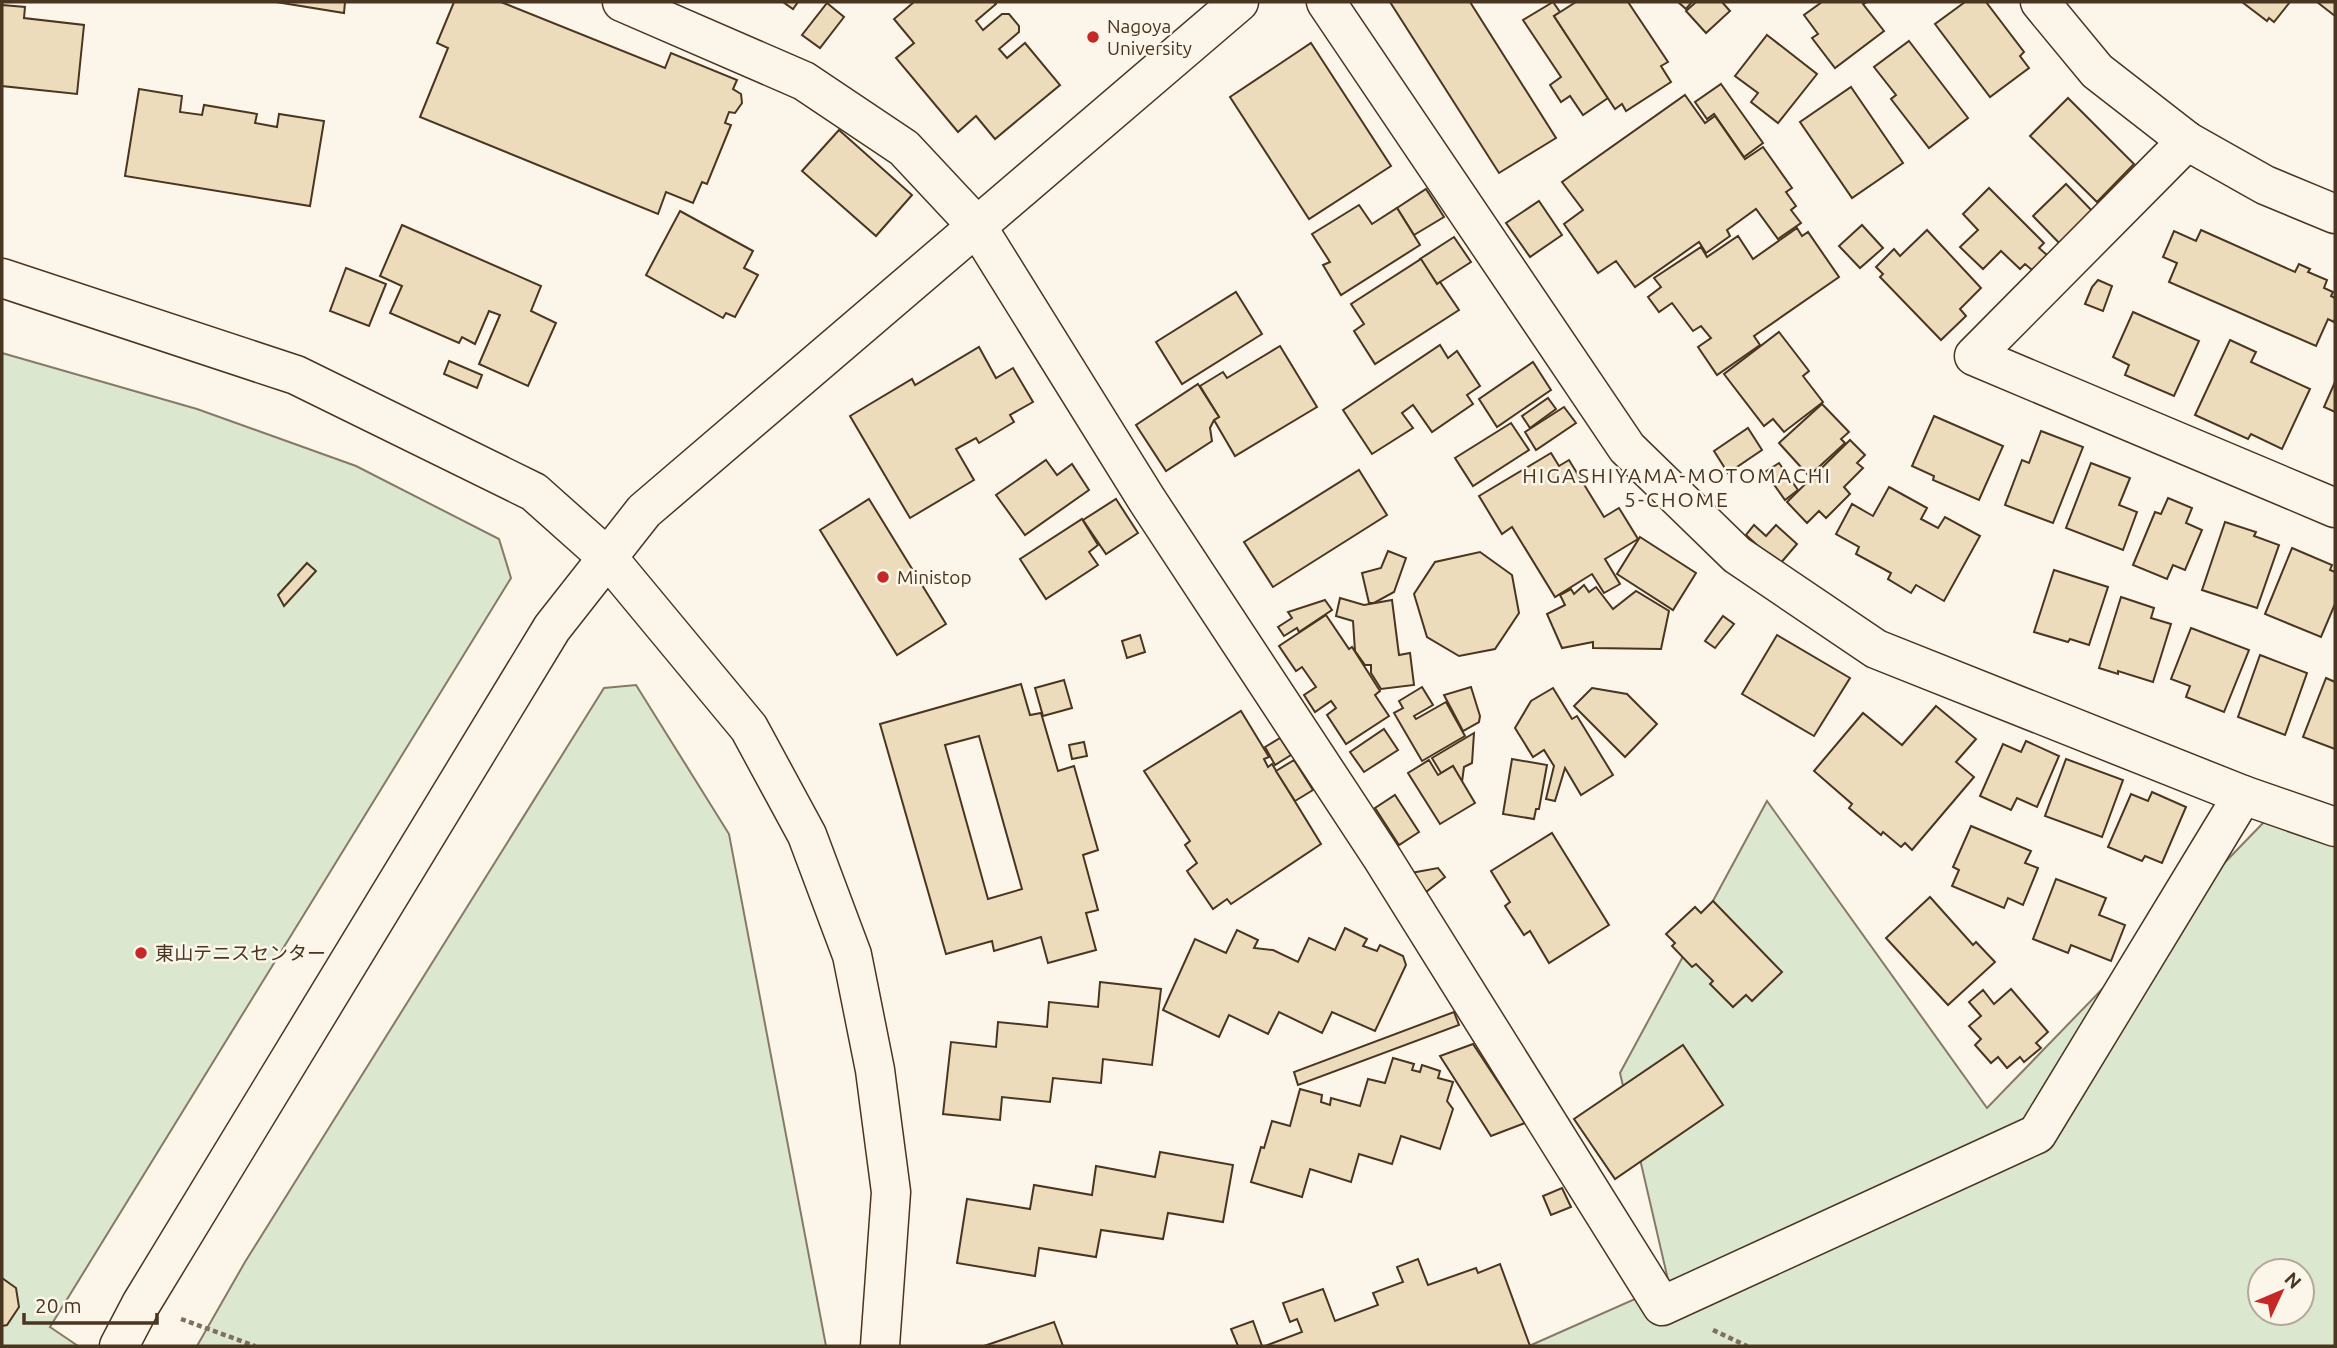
<svg xmlns="http://www.w3.org/2000/svg" width="2337" height="1348" font-family="Ubuntu,'Noto Sans JP',sans-serif">
<style>
.green{fill:#dce7d0;stroke:#887966;stroke-width:2;fill-rule:evenodd}
.building{fill:#ecdcbc;stroke:#4a3520;stroke-width:2;fill-rule:evenodd}
.lines{fill:none;stroke-linecap:round;stroke-linejoin:round}
.street-casing{stroke:#4a3520;stroke-width:41}
.secondary-casing{stroke:#4a3520;stroke-width:41}
.path{stroke:#7f6f5c;stroke-width:4.5;stroke-dasharray:5 3.5;stroke-linecap:butt}
.street{stroke:#fbf6e9;stroke-width:38}
.secondary{stroke:#fbf6e9;stroke-width:38}
.poi-dot{fill:#c62828;stroke:#fbf6e9;stroke-width:2.5}
.labels{text-anchor:middle;stroke-width:5;stroke-linejoin:round;paint-order:stroke}
.poi-label{font-size:19px;fill:#4a3520;stroke:#fbf6e9;text-anchor:start}
.neighbourhood-label{font-size:21px;letter-spacing:2px;fill:#4a3520;stroke:#fbf6e9}
</style>
<rect width="100%" height="100%" fill="#fbf6e9"/>
<!-- green -->
<g class="green">
<polygon points="2,353 197,409 356,466 499,539 511,578 50,1327 78,1346 2,1346"/>
<polygon points="636,685 729,834 826,1346 197,1346 245,1262 604,688"/>
<path d="M1767,801l220,307 278,-287 70,25v500h-806l140,-62 -49,-211zM2260,1271h42v42h-42z"/>
</g>
<!-- building -->
<g class="building">
<polygon points="276,2 345,2 344,13"/>
<polygon points="454,2 501,2 665,68 671,53 737,80 733,89 741,94 742,103 735,113 729,112 725,123 731,125 707,184 702,182 693,203 666,192 658,214 420,117 448,48 437,43"/>
<polygon points="783,2 798,2 793,9"/>
<polygon points="914,2 994,2 996,4 976,21 983,30 1002,14 1009,14 1019,26 1019,32 999,49 1007,58 1025,43 1060,85 995,139 976,116 958,132 896,58 914,43 894,19"/>
<polygon points="1390,2 1470,2 1556,138 1499,173"/>
<polygon points="1553,2 1560,12 1554,16 1608,98 1583,115 1570,96 1561,102 1550,85 1561,77 1523,20"/>
<polygon points="1576,2 1628,2 1668,62 1661,66 1671,82 1626,111 1622,104 1615,109 1554,16"/>
<polygon points="1678,2 1692,2 1686,9"/>
<polygon points="1696,2 1722,2 1730,11 1706,33 1686,11"/>
<polygon points="1822,2 1867,2 1863,4 1884,31 1835,68 1812,38 1818,34 1804,15"/>
<polygon points="1965,2 1986,2 2024,52 2020,56 2029,68 1990,97 1935,24"/>
<polygon points="2242,2 2290,2 2274,22 2269,18 2267,21"/>
<polygon points="2317,2 2335,2 2335,16"/>
<polygon points="827,3 844,17 820,48 802,35"/>
<polygon points="2,5 25,7 24,18 84,25 77,94 2,86"/>
<polygon points="1767,35 1817,74 1778,123 1751,102 1758,93 1735,76"/>
<polygon points="1909,41 1968,118 1929,148 1891,99 1896,95 1874,67"/>
<polygon points="1311,43 1391,166 1309,219 1230,97"/>
<polygon points="1721,84 1763,143 1744,157 1714,114 1707,119 1695,102"/>
<polygon points="1851,87 1903,163 1852,198 1800,122"/>
<polygon points="139,89 182,96 180,112 202,115 204,105 257,114 255,123 277,127 279,114 324,121 310,206 125,176"/>
<polygon points="1685,95 1705,123 1715,116 1745,159 1763,147 1792,188 1786,192 1796,206 1791,210 1801,223 1778,239 1756,209 1727,230 1730,236 1706,253 1699,242 1635,287 1616,261 1598,273 1564,224 1583,210 1562,182"/>
<polygon points="2068,98 2134,164 2097,202 2030,136"/>
<polygon points="839,130 912,195 876,236 802,171"/>
<polygon points="2066,184 2098,217 2065,249 2033,216"/>
<polygon points="1989,188 2044,243 2039,248 2047,255 2032,270 2025,264 2020,269 2001,251 1983,269 1960,247 1978,230 1963,214"/>
<polygon points="1426,189 1444,217 1414,235 1397,208"/>
<polygon points="1539,201 1562,235 1530,257 1506,223"/>
<polygon points="1359,205 1372,224 1397,208 1420,245 1341,295 1323,265 1330,262 1312,234"/>
<polygon points="680,211 753,251 744,268 758,275 735,317 726,313 723,318 646,275"/>
<polygon points="402,225 541,286 531,311 556,323 528,386 479,364 500,315 489,311 475,344 462,337 459,343 390,313 402,286 380,276"/>
<polygon points="1862,225 1883,248 1860,268 1839,246"/>
<polygon points="1797,228 1802,236 1808,232 1839,277 1754,336 1760,345 1717,375 1698,347 1711,338 1701,326 1693,331 1672,303 1659,312 1648,297 1661,287 1654,278 1701,247 1707,257 1738,236 1753,259"/>
<polygon points="1927,230 1981,288 1960,309 1966,316 1941,340 1880,277 1883,274 1876,267 1894,249 1900,256"/>
<polygon points="2201,230 2295,272 2299,264 2310,269 2308,272 2327,280 2324,288 2333,292 2331,296 2335,298 2335,319 2334,322 2328,319 2316,346 2169,282 2177,263 2163,257 2174,231 2196,241"/>
<polygon points="1454,237 1471,262 1437,284 1420,259"/>
<polygon points="1421,259 1437,284 1440,282 1459,310 1375,364 1354,331 1364,324 1351,304"/>
<polygon points="346,268 386,284 369,326 330,311"/>
<polygon points="2098,280 2112,286 2103,311 2085,304 2092,287"/>
<polygon points="1236,292 1262,334 1182,384 1156,342"/>
<polygon points="2133,312 2199,341 2174,396 2125,375 2129,365 2113,357"/>
<polygon points="1779,332 1809,371 1803,376 1823,402 1784,432 1773,419 1764,426 1724,374"/>
<polygon points="2230,340 2256,352 2251,362 2310,389 2282,449 2251,434 2248,439 2195,415"/>
<polygon points="1440,345 1448,358 1457,351 1480,386 1467,395 1473,404 1432,432 1413,405 1402,413 1413,428 1372,454 1343,410"/>
<polygon points="1280,346 1317,407 1235,456 1214,420 1219,417 1200,386 1223,372 1227,378"/>
<polygon points="979,347 996,378 1013,368 1033,402 1010,415 1014,422 979,443 976,438 956,449 974,480 910,518 850,416 912,379 915,385"/>
<polygon points="449,361 482,375 477,388 444,374"/>
<polygon points="1533,362 1551,390 1497,427 1479,399"/>
<polygon points="2335,382 2335,412 2324,407"/>
<polygon points="1198,384 1219,417 1214,420 1210,428 1212,441 1166,471 1136,425"/>
<polygon points="1548,398 1556,409 1530,428 1522,416"/>
<polygon points="1822,404 1849,432 1841,439 1845,443 1809,476 1779,443"/>
<polygon points="1564,407 1576,423 1536,450 1525,432"/>
<polygon points="1934,416 2003,446 1979,500 1933,480 1934,476 1912,466"/>
<polygon points="1511,423 1529,450 1473,486 1455,458"/>
<polygon points="1748,428 1762,450 1728,473 1714,451"/>
<polygon points="2041,431 2083,447 2053,523 2005,505 2022,460 2029,463"/>
<polygon points="1850,440 1865,455 1857,463 1863,468 1844,487 1850,494 1826,518 1819,511 1807,523 1787,502"/>
<polygon points="1551,453 1559,466 1569,460 1604,517 1619,508 1638,539 1605,559 1620,584 1604,593 1592,574 1555,597 1512,527 1502,534 1479,496"/>
<polygon points="1046,460 1057,475 1072,464 1089,490 1025,535 996,495"/>
<polygon points="1779,463 1798,490 1785,500 1765,472"/>
<polygon points="2091,463 2130,478 2119,505 2137,512 2123,550 2066,528"/>
<polygon points="1359,470 1387,515 1273,587 1244,542"/>
<polygon points="1889,487 1927,508 1921,519 1938,528 1945,517 1980,536 1944,601 1916,585 1911,593 1888,579 1891,573 1856,554 1859,547 1836,534 1852,504 1873,516"/>
<polygon points="2168,498 2192,508 2186,523 2202,530 2185,570 2173,565 2167,579 2133,565 2155,512 2161,514"/>
<polygon points="869,499 946,624 897,655 820,530"/>
<polygon points="1116,499 1138,533 1106,554 1083,520"/>
<polygon points="1082,519 1098,545 1089,552 1098,565 1046,599 1020,559"/>
<polygon points="2225,522 2256,532 2254,536 2279,545 2257,608 2202,590"/>
<polygon points="1754,525 1766,536 1776,525 1797,544 1779,565 1746,535"/>
<polygon points="1640,537 1696,573 1673,610 1617,574"/>
<polygon points="2292,548 2332,565 2330,570 2335,572 2335,604 2321,637 2265,614"/>
<polygon points="1388,551 1406,558 1394,592 1374,603 1369,603 1362,573 1381,568"/>
<polygon points="1480,552 1512,575 1519,613 1495,649 1459,656 1427,637 1414,594 1435,562"/>
<polygon points="307,563 316,571 284,606 278,595"/>
<polygon points="2054,570 2108,587 2089,645 2070,639 2068,642 2034,632"/>
<polygon points="1584,585 1589,592 1596,587 1613,609 1636,591 1669,611 1661,649 1593,648 1593,642 1562,648 1547,614 1565,605 1560,595 1571,589 1574,594"/>
<polygon points="2121,597 2154,608 2151,618 2171,624 2153,682 2118,671 2118,674 2099,668"/>
<polygon points="1340,598 1364,605 1392,600 1399,655 1410,653 1414,685 1381,689 1371,673 1371,665 1365,665 1355,651 1353,621 1336,616"/>
<polygon points="1325,600 1332,610 1299,632 1297,628 1284,636 1278,627 1292,618 1288,612"/>
<polygon points="1326,615 1349,649 1352,647 1380,691 1375,695 1389,716 1346,744 1327,715 1336,708 1331,701 1315,712 1304,695 1316,687 1302,667 1296,671 1279,646"/>
<polygon points="1723,616 1734,624 1715,648 1705,641"/>
<polygon points="2191,628 2249,650 2224,712 2186,697 2190,686 2171,679"/>
<polygon points="1140,635 1145,652 1127,658 1122,641"/>
<polygon points="1777,635 1850,678 1814,736 1742,694"/>
<polygon points="2260,655 2307,673 2285,735 2238,717"/>
<polygon points="2326,678 2335,682 2335,749 2303,737"/>
<polygon points="1064,680 1072,708 1043,716 1035,688"/>
<path d="M1021,684l9,31 11,-2 17,58 16,-5 24,84 -15,5 15,55 -12,3 10,37 -48,13 -7,-26 -47,14 -2,-10 -46,13 -66,-230zM979,736l43,153 -34,10 -43,-154z"/>
<polygon points="1422,687 1433,705 1414,716 1416,719 1446,702 1465,736 1422,761 1394,713 1403,708 1399,701"/>
<polygon points="1471,687 1480,716 1479,722 1463,731 1444,695"/>
<polygon points="1553,688 1572,719 1577,716 1613,775 1581,795 1565,768 1555,801 1546,799 1554,766 1544,750 1533,757 1515,728 1531,701"/>
<polygon points="1592,688 1627,694 1657,724 1625,757 1574,706"/>
<polygon points="1936,706 1976,739 1956,762 1974,777 1912,850 1905,843 1901,847 1883,832 1881,835 1849,808 1852,804 1814,771 1863,713 1902,745"/>
<polygon points="1241,711 1269,757 1264,759 1268,767 1272,764 1321,844 1231,904 1227,899 1213,909 1187,871 1197,863 1185,845 1190,841 1144,771"/>
<polygon points="1384,729 1398,750 1364,772 1350,752"/>
<polygon points="1474,733 1472,763 1464,767 1462,782 1453,766 1441,773 1432,758"/>
<polygon points="1280,738 1291,755 1275,765 1265,747"/>
<polygon points="2026,741 2059,756 2037,807 2017,798 2011,810 1980,796 2003,744 2021,752"/>
<polygon points="1084,742 1087,756 1072,759 1069,745"/>
<polygon points="1512,759 1547,765 1539,809 1536,809 1534,819 1503,814"/>
<polygon points="2066,759 2123,780 2102,837 2045,816"/>
<polygon points="1294,760 1313,790 1295,801 1276,771"/>
<polygon points="1429,760 1438,775 1453,766 1475,803 1440,824 1408,773"/>
<polygon points="2152,792 2186,807 2162,863 2145,856 2142,861 2108,847 2131,794 2148,801"/>
<polygon points="1395,795 1419,832 1399,845 1375,808"/>
<polygon points="1971,826 2031,851 2025,863 2038,868 2023,905 2008,898 2004,908 1952,886 1959,870 1953,867"/>
<polygon points="1552,833 1609,925 1549,963 1530,931 1524,935 1505,906 1510,902 1491,871"/>
<polygon points="1438,868 1445,877 1426,892 1411,873"/>
<polygon points="2056,879 2106,898 2099,915 2125,925 2111,961 2071,945 2068,953 2033,939"/>
<polygon points="1930,897 1973,945 1976,942 1995,962 1948,1005 1886,938"/>
<polygon points="1713,901 1782,972 1752,1001 1746,995 1733,1007 1710,984 1713,981 1696,964 1692,967 1672,946 1675,943 1666,934 1695,907 1701,913"/>
<polygon points="1345,928 1367,939 1363,946 1377,951 1380,945 1403,956 1406,965 1375,1031 1332,1012 1322,1033 1279,1012 1268,1034 1229,1015 1219,1037 1163,1010 1195,939 1226,953 1237,930 1258,940 1254,948 1273,950 1298,962 1309,938 1335,950"/>
<polygon points="1100,982 1161,989 1152,1065 1103,1059 1101,1083 1053,1078 1050,1102 1002,1097 1000,1120 943,1114 951,1042 996,1047 998,1022 1047,1027 1049,1002 1098,1007"/>
<polygon points="2011,989 2048,1032 2036,1043 2041,1048 2024,1062 2020,1057 2007,1068 1998,1057 1991,1063 1975,1045 1981,1039 1969,1026 1981,1016 1969,1002 1983,990 1994,1004"/>
<polygon points="1454,1012 1459,1025 1298,1085 1294,1072"/>
<polygon points="1473,1044 1525,1123 1491,1136 1440,1056"/>
<polygon points="1683,1045 1723,1105 1615,1179 1574,1119"/>
<polygon points="1393,1058 1414,1064 1412,1070 1420,1072 1422,1065 1440,1071 1438,1078 1453,1082 1447,1101 1453,1109 1440,1149 1401,1136 1392,1164 1359,1154 1351,1182 1310,1169 1302,1197 1251,1182 1261,1147 1264,1148 1272,1121 1290,1126 1300,1089 1322,1095 1321,1102 1330,1105 1331,1098 1360,1106 1368,1079 1385,1083"/>
<polygon points="1160,1152 1233,1165 1223,1222 1168,1213 1163,1239 1101,1230 1096,1257 1039,1248 1035,1276 957,1263 967,1199 1030,1209 1034,1185 1092,1195 1096,1166 1155,1177"/>
<polygon points="1562,1188 1571,1207 1551,1215 1543,1196"/>
<polygon points="1418,1259 1428,1285 1476,1268 1478,1273 1500,1264 1530,1346 1265,1346 1302,1332 1297,1319 1290,1322 1283,1303 1323,1289 1335,1321 1378,1305 1373,1293 1403,1282 1397,1267"/>
<polygon points="2,1278 16,1288 19,1307 7,1325 2,1326"/>
<polygon points="1253,1321 1262,1346 1238,1346 1231,1329"/>
<polygon points="1054,1322 1063,1346 984,1346"/>
</g>
<g class="lines">
<defs>
<g id="street">
<polyline points="622,2 804,81 904,148 976,225 1147,500 1381,856 1662,1306 2037,1134 2243,795 2335,827"/>
<polyline points="1326,2 1627,448 1737,555 1876,649 2243,795"/>
<polyline points="2040,2 2097,71 2187,141 2265,185 2335,214"/>
<polyline points="2187,141 1974,356 2335,508"/>
<polyline points="119,1346 141,1304 552,628 644,511 1239,2"/>
</g>
<polyline id="secondary" points="2,278 296,375 534,492 608,558 749,728 807,835 852,955 875,1070 891,1192 880,1346"/>
</defs>
<!-- street casing -->
<use href="#street" class="street-casing"/>
<!-- secondary casing -->
<use href="#secondary" class="secondary-casing"/>
<!-- path -->
<g class="path">
<polyline points="181,1319 255,1346"/>
<polyline points="1713,1330 1747,1346"/>
</g>
<!-- street -->
<use href="#street" class="street"/>
<!-- secondary -->
<use href="#secondary" class="secondary"/>
</g>
<!-- markers -->
<g class="poi-dot">
<circle cx="1093" cy="37" r="7"/>
<circle cx="883" cy="577" r="7"/>
<circle cx="141" cy="953" r="7"/>
</g>
<g class="labels">
<!-- poi labels -->
<g class="poi-label">
<text x="1107" y="33">Nagoya<tspan x="1107" dy="22">University</tspan></text>
<text x="897" y="584">Ministop</text>
<text x="155" y="960">東山テニスセンター</text>
</g>
<!-- neighbourhood labels -->
<g class="neighbourhood-label">
<text x="1677" y="483">HIGASHIYAMA-MOTOMACHI<tspan x="1677" dy="24">5-CHOME</tspan></text>
</g>
</g>
<!-- border -->
<rect width="2337" height="1348" fill="none" stroke="#4a3520" stroke-width="7"/>
<!-- north arrow -->
<g transform="translate(2281 1292) rotate(46)"><circle r="33" fill="#fbf6e9" stroke="#b4a999" stroke-width="2"/>
<path d="M0-5L12 26L0 18L-12 26Z" fill="#c62828"/>
<text y="-10" font-size="19" font-weight="bold" text-anchor="middle" fill="#4a3520">N</text>
</g>
<!-- scale -->
<path d="M24 1313v10h133v-10" fill="none" stroke="#4a3520" stroke-width="3.5"/>
<text x="35" y="1313" font-size="21" fill="#4a3520" stroke="#fbf6e9" stroke-width="5" paint-order="stroke">20 m</text>
</svg>
